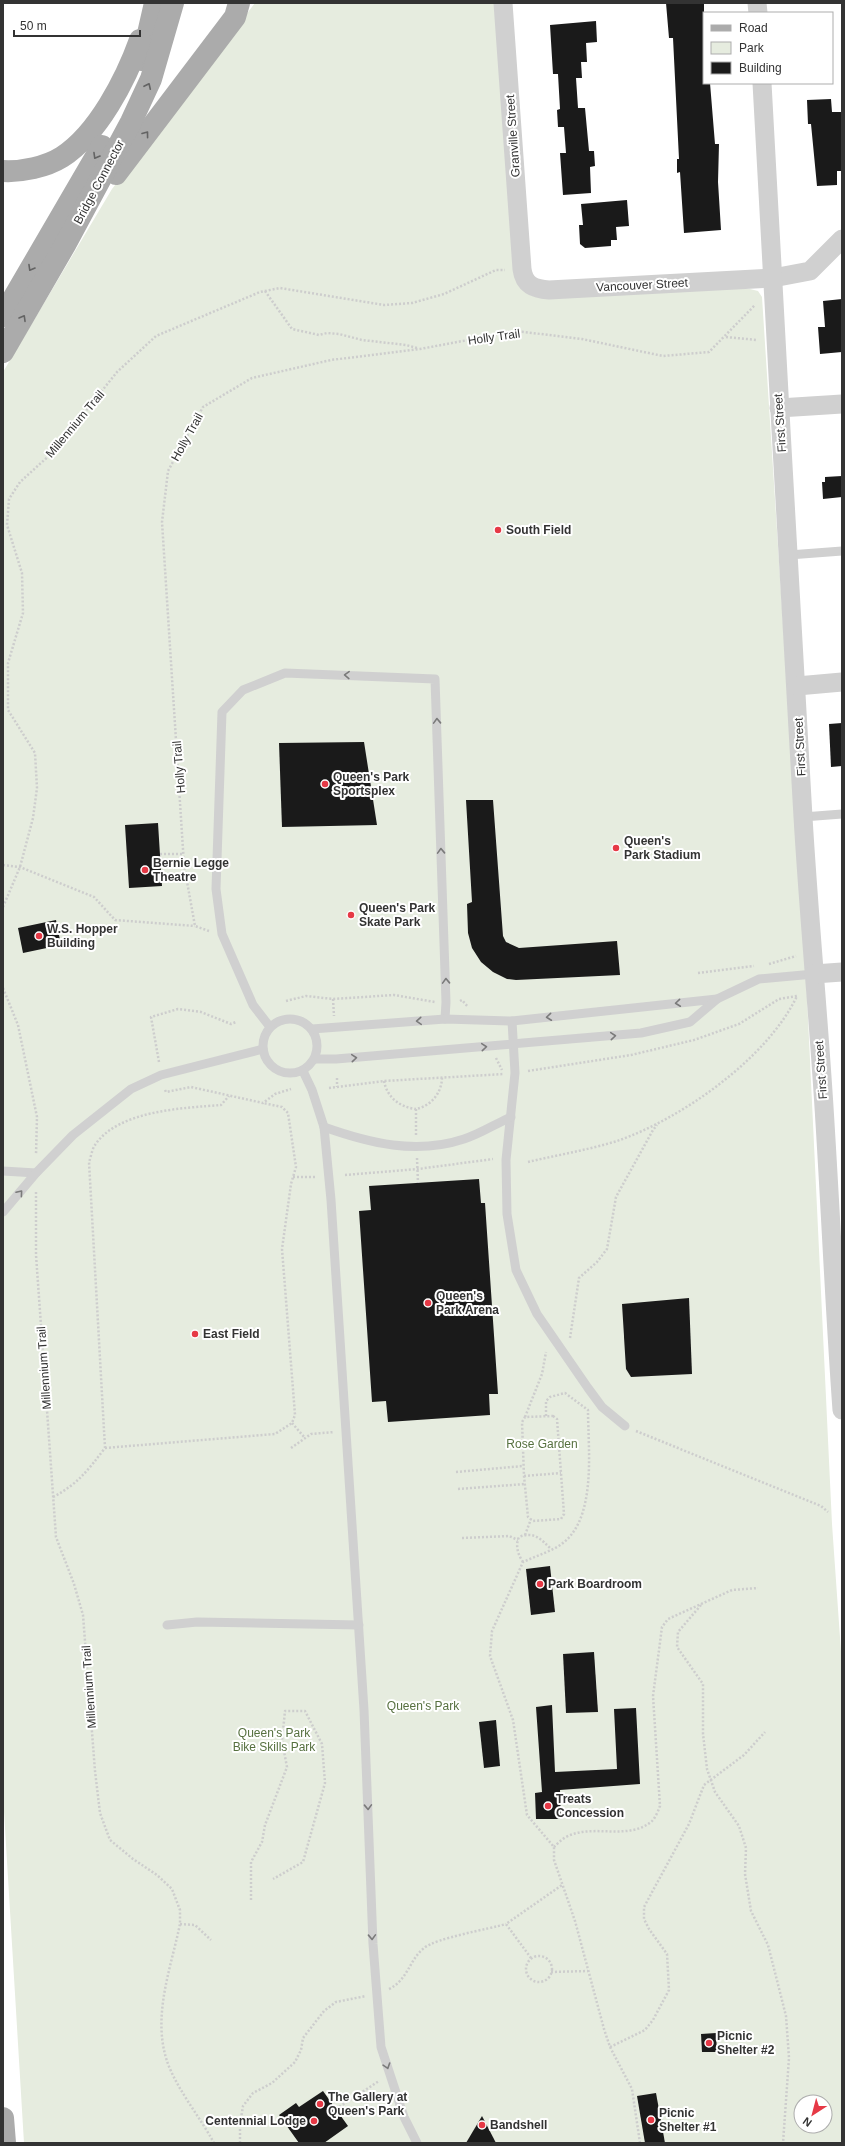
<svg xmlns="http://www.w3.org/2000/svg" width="845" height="2146" font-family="Arial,sans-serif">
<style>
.green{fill:#e6ecdf;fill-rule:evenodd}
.building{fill:#1a1a1a}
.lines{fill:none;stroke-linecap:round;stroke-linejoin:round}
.path{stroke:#cdcdcd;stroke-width:2.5;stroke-dasharray:2 2;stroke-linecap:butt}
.service{stroke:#d0d0d0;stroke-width:9}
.minor{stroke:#d0d0d0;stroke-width:19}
.primary{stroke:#ababab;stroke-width:22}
.oneway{stroke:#636363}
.oneway2{stroke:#7a7a7a}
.poi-dot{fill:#e63946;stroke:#fff;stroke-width:1.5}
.labels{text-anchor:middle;stroke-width:4;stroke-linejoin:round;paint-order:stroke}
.street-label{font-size:12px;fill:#333;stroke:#fff}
.poi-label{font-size:12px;font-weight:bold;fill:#333;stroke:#fff;text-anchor:start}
.park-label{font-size:12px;fill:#56703f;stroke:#fff}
</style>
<rect width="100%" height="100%" fill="#fff"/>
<!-- green -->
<path class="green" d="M255,3h239l28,286h228l8,2 4,6 45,700 25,527 10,142v477h-818l-21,-348v-1423l109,-183zM801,2102h24v24h-24z"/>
<!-- building -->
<g class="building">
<polygon points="666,3 704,3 704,83 710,83 715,144 719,144 718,182 721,230 684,233 680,172 677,173 677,159 679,159 673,38 669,38"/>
<polygon points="596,21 597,42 586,43 587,62 581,62 582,78 576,78 578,108 585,108 589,151 594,151 595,166 590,167 591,193 563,195 560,153 566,153 564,127 558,127 557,110 560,109 558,74 553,74 550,25"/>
<polygon points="831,99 832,112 842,112 842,171 837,171 837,185 817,186 811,124 808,124 807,100"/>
<polygon points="627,200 629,226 616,227 617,240 611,240 611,246 585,248 580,244 579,225 583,225 581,204"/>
<polygon points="842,299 842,352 820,354 818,327 825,327 823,301"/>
<polygon points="842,476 842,497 823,499 822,482 825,482 825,477"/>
<polygon points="842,723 842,766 831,767 829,724"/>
<polygon points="364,742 377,825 282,827 279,743"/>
<polygon points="466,800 493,800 503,936 506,942 519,948 617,941 620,975 516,980 507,979 493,972 481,962 472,948 468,933 467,904 472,902"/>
<polygon points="158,823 162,886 129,888 125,825"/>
<polygon points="56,920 61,945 23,953 18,928"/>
<polygon points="479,1179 481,1203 485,1203 498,1394 489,1394 490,1415 388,1422 386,1401 372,1402 359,1211 371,1210 369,1186"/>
<polygon points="689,1298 692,1374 631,1377 626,1369 622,1304"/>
<polygon points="550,1566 555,1612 531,1615 526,1569"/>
<polygon points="594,1652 598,1712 566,1713 563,1654"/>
<polygon points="552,1705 555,1772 617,1769 614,1709 636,1708 640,1784 560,1790 561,1819 536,1819 535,1793 542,1792 536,1707"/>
<polygon points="496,1720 500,1766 484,1768 479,1722"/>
<polygon points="716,2033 717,2052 702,2052 701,2034"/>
<polygon points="323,2091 348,2126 324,2143 299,2143 279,2115 296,2103 299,2107"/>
<polygon points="656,2093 665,2143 645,2143 637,2096"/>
<polygon points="482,2116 496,2143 466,2143"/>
</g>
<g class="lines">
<!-- path -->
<g class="path">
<polyline points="265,291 292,329 319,335 327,333 339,334 362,340 406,345 417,348"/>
<polyline points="726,337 757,340"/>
<polyline points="160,854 184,854"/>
<polyline points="3,865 20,867 94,897 115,920 195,926"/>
<polyline points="3,907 20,867 33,818 37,788 35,753 8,710 8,663 23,613 22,573 7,525 9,499 20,482 52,453 117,372 156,336 260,292 280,288 384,305 412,303 444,294 496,270 505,270"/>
<polyline points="209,931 195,926 184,865 162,522 168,471 203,407 252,378 331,360 420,349 516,331 582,339 663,356 709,352 755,305"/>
<polyline points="769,964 796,956"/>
<polyline points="698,973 754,966"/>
<polyline points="3,988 18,1025 37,1117 36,1155"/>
<polyline points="333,999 334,1016"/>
<polyline points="286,1001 306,996 333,999 394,995 435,1002"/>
<polyline points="460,1001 462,1000 468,1007"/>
<polyline points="496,1058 502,1070"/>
<polyline points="159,1062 151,1017 178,1009 201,1012 231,1024 236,1022"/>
<polyline points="528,1071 631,1055 694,1040 739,1024 779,999 797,996"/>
<polyline points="337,1078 337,1087"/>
<path d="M384,1081c3,16 15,26 32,28"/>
<polyline points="329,1088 384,1081 504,1074"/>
<polyline points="165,1090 166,1092 191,1087 263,1103 275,1094 291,1089"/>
<path d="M416,1135v-26c15,-3 26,-16 26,-32"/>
<polyline points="417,1158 418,1183"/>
<path d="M528,1162c29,-7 60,-12 89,-21 64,-22 150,-82 180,-145"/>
<polyline points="345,1175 418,1169 493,1159"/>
<polyline points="293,1177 317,1177"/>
<path d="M36,1192v63l20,282 18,47 9,31 12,156 5,42 10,27 23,19 24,16 15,14 8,21v14c-9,44 -28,92 -13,137 9,27 33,56 47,82"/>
<polyline points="570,1338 579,1278 597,1262 607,1249 616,1197 653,1130 657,1125"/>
<path d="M546,1416v-15l4,-4 15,-4 23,17c0,41 10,114 -31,137 -11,6 -23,10 -34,15l-31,69 -2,25 23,64 14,95 27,32v13l21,61 29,108 6,18 22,42 8,54"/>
<polygon points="553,1416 557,1419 564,1514 561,1519 533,1521 528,1517 524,1476 522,1422 525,1417"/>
<polyline points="525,1417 542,1374 546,1352"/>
<polyline points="292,1423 305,1438"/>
<polyline points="636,1431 821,1506 828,1512"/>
<polyline points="105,1448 275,1434 292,1423 295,1415 282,1249 291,1184 296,1167 288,1113 282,1107 263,1103"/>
<polyline points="291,1448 311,1434 334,1432"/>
<polyline points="456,1472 523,1466"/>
<polyline points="524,1476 561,1473"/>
<polyline points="458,1489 525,1484"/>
<path d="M53,1497c25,-13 35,-27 52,-49l-16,-286c2,-5 3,-13 6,-17 23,-35 90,-37 126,-40l8,-9"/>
<polyline points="525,1535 531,1519"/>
<polyline points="462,1538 509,1536 518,1540"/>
<path d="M523,1562c-5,-7 -8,-17 -4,-25 15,-6 22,2 32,12"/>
<polyline points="701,1605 678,1632 677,1647 703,1684 703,1734 707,1769 715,1792 739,1826 746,1848 745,1874 751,1911 768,1945 786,2016 789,2058 783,2143"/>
<path d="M554,1847c3,-3 7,-7 12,-10 27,-14 60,4 85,-15 4,-3 7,-11 9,-16l-7,-110 9,-69 6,-8 64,-29 26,-2"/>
<polyline points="251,1900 251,1862 262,1842 265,1825 287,1767 282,1741 285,1711 305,1711 322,1744 325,1783 303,1862 273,1879"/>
<polyline points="180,1924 195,1925 211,1940"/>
<circle cx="539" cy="1969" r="13"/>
<polyline points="531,1958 506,1924 562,1885"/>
<polyline points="551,1972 588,1971"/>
<path d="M389,1989c19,-9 20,-29 35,-41 12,-10 65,-19 82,-24"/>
<polyline points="610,2047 645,2030 653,2020 669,1990 667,1954 649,1929 644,1919 644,1907 689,1824 704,1785 744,1755 765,1732"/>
<polyline points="336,2109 379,2081"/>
<polyline points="240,2143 240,2125 243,2106 253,2093 272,2083 295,2062 301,2050 303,2038 324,2011 336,2002 366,1996"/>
</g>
<!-- service -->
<g class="service">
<polyline points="789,555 842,551"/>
<polyline points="803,817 842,814"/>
<circle cx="290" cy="1046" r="27"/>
<polyline points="512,1021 515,1073 506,1160 507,1214 516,1270 537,1314 588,1388 602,1407 625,1426"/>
<polyline points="270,1027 253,1005 222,934 216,889 222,712 243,690 285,673 435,679 446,1002 445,1019"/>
<polyline points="312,1029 445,1019 512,1021 717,999"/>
<polyline points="315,1059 336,1059 641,1033 690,1022 717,999 759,979 814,974"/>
<polyline points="303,1071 312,1090 324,1127 331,1200 364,1710 373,1944 381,2047 404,2117 417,2143"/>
<path d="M324,1127c45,16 92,28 140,12 16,-5 31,-15 47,-22"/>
<polyline points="3,1171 36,1173"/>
<polyline points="3,1212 36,1173 73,1135 131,1089 161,1075 263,1049"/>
<polyline points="167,1625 197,1622 359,1625"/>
</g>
<!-- minor -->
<g class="minor">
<path d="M503,3l19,266c2,16 12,20 27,21l224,-12 37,-7 32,-32"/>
<polyline points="757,3 758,13"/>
<path d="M762,83c13,245 27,489 41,734 6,102 16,204 22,306 6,96 10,191 17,287"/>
<polyline points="779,408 842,404"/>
<polyline points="797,686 842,682"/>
<polyline points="814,974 842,972"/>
</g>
<!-- primary -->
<g class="primary">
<polyline points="142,60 155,3"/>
<path d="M3,171c19,1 43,-4 59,-14 36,-23 64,-78 78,-117"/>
<polyline points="116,174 235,17 239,3"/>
<polyline points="3,316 102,146"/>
<polyline points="3,352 65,245 131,122 151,79 173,3"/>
<polyline points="3,2118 5,2143"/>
</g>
</g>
<!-- one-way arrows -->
<defs><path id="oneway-chevron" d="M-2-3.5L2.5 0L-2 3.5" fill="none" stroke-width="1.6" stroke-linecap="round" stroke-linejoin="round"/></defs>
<g class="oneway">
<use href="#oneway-chevron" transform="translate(148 86) rotate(-65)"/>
<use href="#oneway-chevron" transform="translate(146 134) rotate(-53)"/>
<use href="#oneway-chevron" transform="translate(96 156) rotate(120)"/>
<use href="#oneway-chevron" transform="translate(31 268) rotate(120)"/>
<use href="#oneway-chevron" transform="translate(23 318) rotate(-60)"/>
</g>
<g class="oneway2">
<use href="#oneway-chevron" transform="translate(347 675) rotate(-178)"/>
<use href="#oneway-chevron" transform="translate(437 721) rotate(-92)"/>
<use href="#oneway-chevron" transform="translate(441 851) rotate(-92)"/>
<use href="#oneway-chevron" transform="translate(446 981) rotate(-92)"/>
<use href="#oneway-chevron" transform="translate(678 1003) rotate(174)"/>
<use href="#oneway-chevron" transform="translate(549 1017) rotate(174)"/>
<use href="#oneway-chevron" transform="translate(419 1021) rotate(176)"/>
<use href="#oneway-chevron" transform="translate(613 1036) rotate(-5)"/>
<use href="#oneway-chevron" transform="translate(484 1047) rotate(-5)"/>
<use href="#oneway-chevron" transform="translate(354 1058) rotate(-5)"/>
<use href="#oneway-chevron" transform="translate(20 1193) rotate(-50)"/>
<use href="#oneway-chevron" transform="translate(368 1807) rotate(88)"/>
<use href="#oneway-chevron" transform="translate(372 1937) rotate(88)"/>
<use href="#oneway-chevron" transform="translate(387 2066) rotate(72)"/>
</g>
<!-- markers -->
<g class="poi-dot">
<circle cx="498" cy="530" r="4"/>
<circle cx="325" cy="784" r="4"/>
<circle cx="616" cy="848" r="4"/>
<circle cx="145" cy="870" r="4"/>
<circle cx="351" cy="915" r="4"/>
<circle cx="39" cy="936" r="4"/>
<circle cx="428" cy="1303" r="4"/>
<circle cx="195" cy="1334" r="4"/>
<circle cx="540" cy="1584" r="4"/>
<circle cx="548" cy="1806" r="4"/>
<circle cx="709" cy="2043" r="4"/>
<circle cx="320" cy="2104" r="4"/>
<circle cx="651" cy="2120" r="4"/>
<circle cx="314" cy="2121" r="4"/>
<circle cx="482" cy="2125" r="4"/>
</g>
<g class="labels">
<!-- street labels -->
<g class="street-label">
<text transform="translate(513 136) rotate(-94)" y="4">Granville Street</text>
<text transform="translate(99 182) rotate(-62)" y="4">Bridge Connector</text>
<text transform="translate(642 285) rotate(-3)" y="4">Vancouver Street</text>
<text transform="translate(494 337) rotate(-8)" y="4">Holly Trail</text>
<text transform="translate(780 423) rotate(-94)" y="4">First Street</text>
<text transform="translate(75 424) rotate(-50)" y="4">Millennium Trail</text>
<text transform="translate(187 437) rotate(-61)" y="4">Holly Trail</text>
<text transform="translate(800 747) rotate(-93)" y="4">First Street</text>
<text transform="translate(179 767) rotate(-95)" y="4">Holly Trail</text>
<text transform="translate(821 1070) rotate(-94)" y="4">First Street</text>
<text transform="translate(44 1368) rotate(-94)" y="4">Millennium Trail</text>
<text transform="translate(89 1687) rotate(-94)" y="4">Millennium Trail</text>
</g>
<!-- poi labels -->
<g class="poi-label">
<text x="506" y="534">South Field</text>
<text x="333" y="781">Queen's Park<tspan x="333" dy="14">Sportsplex</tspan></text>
<text x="624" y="845">Queen's<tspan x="624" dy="14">Park Stadium</tspan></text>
<text x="153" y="867">Bernie Legge<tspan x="153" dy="14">Theatre</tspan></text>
<text x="359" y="912">Queen's Park<tspan x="359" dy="14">Skate Park</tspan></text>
<text x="47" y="933">W.S. Hopper<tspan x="47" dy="14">Building</tspan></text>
<text x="436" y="1300">Queen's<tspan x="436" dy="14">Park Arena</tspan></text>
<text x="203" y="1338">East Field</text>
<text x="548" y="1588">Park Boardroom</text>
<text x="556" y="1803">Treats<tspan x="556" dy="14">Concession</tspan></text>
<text x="717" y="2040">Picnic<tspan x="717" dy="14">Shelter #2</tspan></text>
<text x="328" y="2101">The Gallery at<tspan x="328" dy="14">Queen's Park</tspan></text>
<text x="659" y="2117">Picnic<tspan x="659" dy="14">Shelter #1</tspan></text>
<text x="306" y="2125" text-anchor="end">Centennial Lodge</text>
<text x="490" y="2129">Bandshell</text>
</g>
<!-- park labels -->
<g class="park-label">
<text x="542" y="1448">Rose Garden</text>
<text x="423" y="1710">Queen's Park</text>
<text x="274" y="1737">Queen's Park<tspan x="274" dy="14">Bike Skills Park</tspan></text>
</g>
</g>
<!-- border -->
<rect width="845" height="2146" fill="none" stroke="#333333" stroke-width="8"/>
<!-- legend -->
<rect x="703" y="12" width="130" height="72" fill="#ffffff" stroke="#adadad"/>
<rect x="711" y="25" width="20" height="6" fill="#ababab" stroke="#adadad"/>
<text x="739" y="32" font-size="12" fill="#333333">Road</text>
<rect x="711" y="42" width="20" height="12" fill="#e6ecdf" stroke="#adadad"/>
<text x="739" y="52" font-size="12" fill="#333333">Park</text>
<rect x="711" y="62" width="20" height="12" fill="#1a1a1a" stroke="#adadad"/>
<text x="739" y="72" font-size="12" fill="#333333">Building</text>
<!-- north arrow -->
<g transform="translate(813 2114) rotate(216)"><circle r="19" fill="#ffffff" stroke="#adadad"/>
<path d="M0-3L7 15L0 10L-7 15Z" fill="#e63946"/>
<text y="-6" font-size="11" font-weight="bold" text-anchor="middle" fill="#333333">N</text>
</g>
<!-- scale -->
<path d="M14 30v6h126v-6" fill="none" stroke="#333333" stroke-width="2"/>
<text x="20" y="30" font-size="12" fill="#333333" stroke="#ffffff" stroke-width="3" paint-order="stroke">50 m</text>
</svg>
